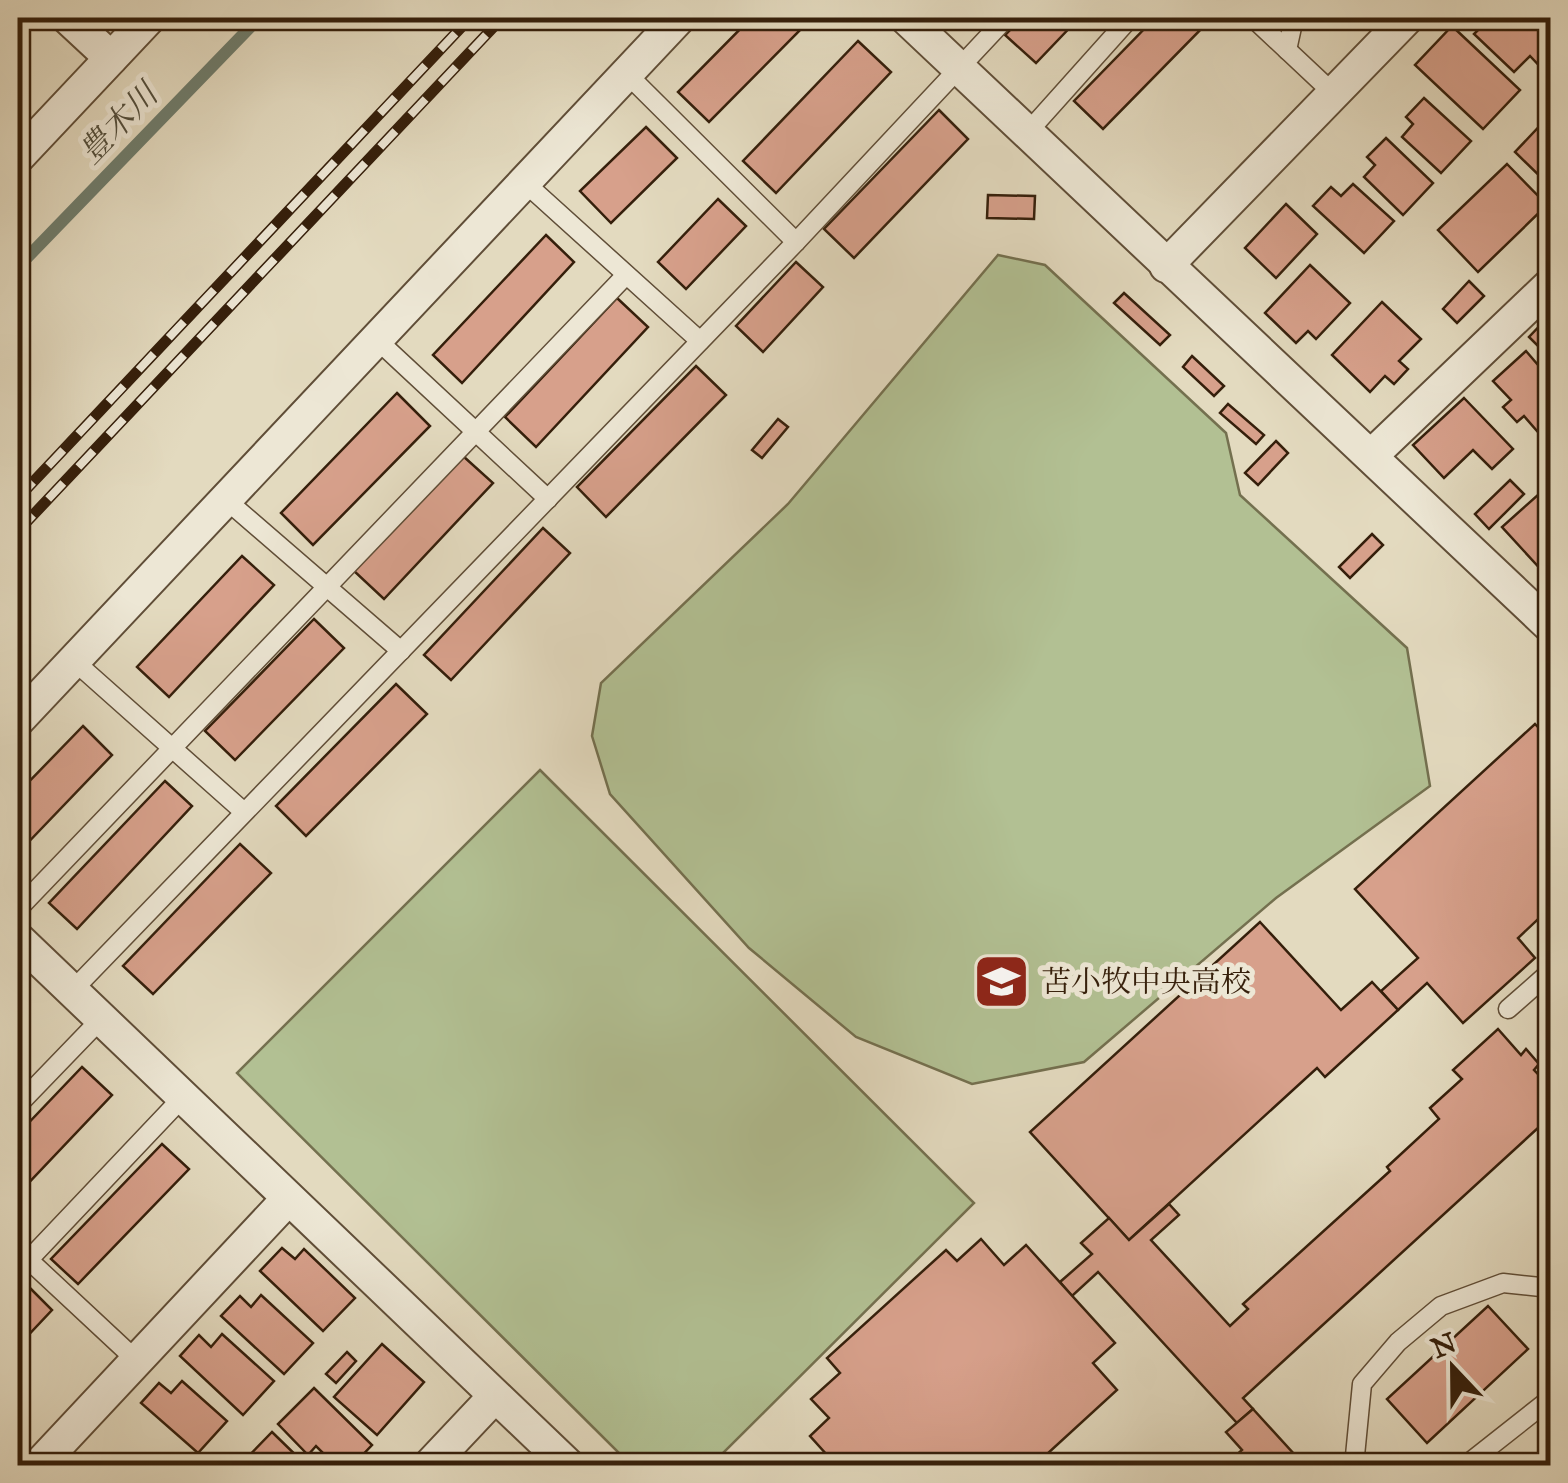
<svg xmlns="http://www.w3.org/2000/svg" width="1568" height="1483" font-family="'IM FELL Great Primer','Noto Serif JP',serif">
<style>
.grass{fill:#b2c093;stroke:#74704f;stroke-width:2.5}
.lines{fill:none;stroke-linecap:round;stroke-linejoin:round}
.stream{stroke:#6f7d6d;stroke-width:12}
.building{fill:#d7a08b;stroke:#351f0b;stroke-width:2.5}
.service-casing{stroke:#604e38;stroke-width:21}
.minor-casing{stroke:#604e38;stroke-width:36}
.service{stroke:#ede7d5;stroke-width:18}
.minor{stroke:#ede7d5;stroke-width:32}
.rail-casing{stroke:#351f0b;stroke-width:11}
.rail{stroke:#ede7d5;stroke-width:8;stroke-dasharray:22;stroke-linecap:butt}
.labels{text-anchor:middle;stroke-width:10;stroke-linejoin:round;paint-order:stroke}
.poi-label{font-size:30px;fill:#351f0b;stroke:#ede7d5;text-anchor:start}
.water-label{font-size:32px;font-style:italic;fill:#524e3c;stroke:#ede7d5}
</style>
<rect width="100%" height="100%" fill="#e3dabf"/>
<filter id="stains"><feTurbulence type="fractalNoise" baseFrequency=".002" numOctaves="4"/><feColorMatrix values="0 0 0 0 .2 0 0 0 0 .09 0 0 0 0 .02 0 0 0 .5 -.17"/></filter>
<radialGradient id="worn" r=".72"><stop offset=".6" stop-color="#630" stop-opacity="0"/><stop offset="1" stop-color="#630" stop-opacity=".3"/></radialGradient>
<!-- grass -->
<g class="grass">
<polygon points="998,255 1045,265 1226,433 1240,495 1407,648 1430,786 1276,898 1084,1062 972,1084 856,1037 749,948 610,794 592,736 601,683 788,504"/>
<polygon points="540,770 974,1203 711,1465 631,1465 237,1073"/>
</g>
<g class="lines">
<!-- stream -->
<polyline class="stream" points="18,267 259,18"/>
</g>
<!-- building -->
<g class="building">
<polygon points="751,18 812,18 709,122 678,92"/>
<polygon points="1022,18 1079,18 1036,63 1005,35"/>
<polygon points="1155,18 1212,18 1103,129 1074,101"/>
<polygon points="1490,18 1537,18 1550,31 1550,77 1530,56 1514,72 1474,34"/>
<polygon points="1452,26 1520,90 1483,129 1415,65"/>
<polygon points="858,41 891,72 776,193 743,161"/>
<polygon points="1424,98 1471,141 1441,173 1402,137 1413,124 1406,117"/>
<polygon points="939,110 968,139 854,258 824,229"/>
<polygon points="1550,115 1550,186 1515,152"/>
<polygon points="646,127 677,158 611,223 580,191"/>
<polygon points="1386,138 1433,183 1403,215 1364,177 1375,165 1367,157"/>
<polygon points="1507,164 1547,205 1478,272 1438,230"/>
<polygon points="1353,184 1394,221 1364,253 1313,206 1331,187 1341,196"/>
<polygon points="988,195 1035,196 1034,219 987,218"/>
<polygon points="718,199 746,226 686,289 658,262"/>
<polygon points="1286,204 1317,234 1276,278 1245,248"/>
<polygon points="546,235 574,262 462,383 433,355"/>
<polygon points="796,262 823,287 763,352 736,326"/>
<polygon points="1310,265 1350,303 1316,339 1308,331 1296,343 1265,313"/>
<polygon points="1469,281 1484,296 1457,323 1443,309"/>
<polygon points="1124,293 1170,335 1160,345 1114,303"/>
<polygon points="617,298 648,327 536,447 505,417"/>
<polygon points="1382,302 1421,339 1399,361 1408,369 1394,384 1385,376 1370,392 1332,355"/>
<polygon points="1550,315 1550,358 1529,337"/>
<polygon points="1526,351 1550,379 1550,419 1537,431 1524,416 1517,422 1503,407 1511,400 1493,381"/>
<polygon points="1192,356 1224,386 1214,396 1183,367"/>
<polygon points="696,366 726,395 606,517 577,487"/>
<polygon points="397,393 430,426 313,545 281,513"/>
<polygon points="1464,398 1513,449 1492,469 1473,450 1444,478 1413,445"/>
<polygon points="1228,404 1264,435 1256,444 1220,413"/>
<polygon points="778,419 788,427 762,458 752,450"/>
<polygon points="1276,441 1288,453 1258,485 1245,473"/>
<polygon points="463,456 493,483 384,599 354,571"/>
<polygon points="1510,480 1524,494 1489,529 1475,514"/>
<polygon points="1539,494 1550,507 1550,569 1545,574 1502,527"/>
<polygon points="543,528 570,553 451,680 424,655"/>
<polygon points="1372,534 1383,545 1350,578 1339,567"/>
<polygon points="242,556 274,585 169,697 137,667"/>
<polygon points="314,619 344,648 235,760 205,731"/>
<polygon points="396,684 427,714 306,836 276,806"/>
<polygon points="1535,724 1550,740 1550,908 1518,938 1535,958 1463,1023 1427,983 1398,1010 1381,991 1418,958 1355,889"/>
<polygon points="83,726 112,755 18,853 18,793"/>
<polygon points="165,781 192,806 77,929 49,903"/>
<polygon points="240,844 271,873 153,994 123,966"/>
<polygon points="1260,922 1341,1010 1372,982 1398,1010 1325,1077 1317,1068 1129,1240 1030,1132"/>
<polygon points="1498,1029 1521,1055 1526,1049 1539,1064 1534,1070 1550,1087 1550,1117 1243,1398 1253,1409 1237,1423 1098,1272 1072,1296 1060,1282 1092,1254 1081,1243 1109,1218 1129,1240 1169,1204 1179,1215 1151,1240 1230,1326 1248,1309 1243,1304 1390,1171 1387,1167 1439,1119 1430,1108 1462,1079 1453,1070"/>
<polygon points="82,1067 112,1095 18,1194 18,1134"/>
<polygon points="162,1144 189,1169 78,1284 51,1259"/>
<polygon points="981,1239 1004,1265 1026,1245 1115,1343 1093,1363 1117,1390 1034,1466 837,1466 810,1436 829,1418 811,1399 840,1373 827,1358 946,1250 957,1261"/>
<polygon points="282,1248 295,1259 304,1249 355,1298 323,1331 260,1271"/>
<polygon points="26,1284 52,1310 18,1346 18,1293"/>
<polygon points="261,1295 313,1343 284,1374 221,1316 240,1296 251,1307"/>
<polygon points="1488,1306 1528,1349 1427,1443 1387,1399"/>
<polygon points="222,1334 274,1381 243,1415 180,1356 199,1335 211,1347"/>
<polygon points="382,1344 424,1382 377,1435 334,1397"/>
<polygon points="347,1352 356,1361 336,1383 326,1374"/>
<polygon points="182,1381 227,1421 198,1453 141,1403 159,1383 171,1393"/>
<polygon points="314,1388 372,1445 352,1466 336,1466 316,1446 308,1455 278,1424"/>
<polygon points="1253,1409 1305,1466 1224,1466 1242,1450 1226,1432"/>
<polygon points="272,1432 307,1466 239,1466"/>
</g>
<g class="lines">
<defs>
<g id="service">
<polyline points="1253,18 1334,94"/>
<polyline points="1287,50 1294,18"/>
<polyline points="626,73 796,242"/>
<polyline points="1027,133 1130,18"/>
<polyline points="523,181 700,341"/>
<polyline points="374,337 548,499"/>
<polyline points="224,498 401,651"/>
<polyline points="73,660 244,812"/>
<polyline points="18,909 626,275"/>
<polyline points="72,991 796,242 1006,18"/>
<polyline points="1508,1009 1550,972"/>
<polyline points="18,1105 101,1019"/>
<polyline points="18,1250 136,1360"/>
<polyline points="18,1271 182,1098"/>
<polyline points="1354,1466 1362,1384 1398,1342 1441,1306 1503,1283 1550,1288"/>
<polyline points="1465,1466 1550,1399"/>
</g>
<g id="minor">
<polyline points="68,18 111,58"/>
<polyline points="906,18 1550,626"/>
<polyline points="18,157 149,18"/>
<polyline points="1166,266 1407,18"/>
<polyline points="1371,456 1550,285"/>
<polyline points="18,720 679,18"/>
<polyline points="18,939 569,1466"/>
<polyline points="38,1466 287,1200"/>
<polyline points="429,1466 494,1397"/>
</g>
</defs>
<!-- service casing -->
<use href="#service" class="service-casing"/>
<!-- minor casing -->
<use href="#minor" class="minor-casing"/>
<!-- service -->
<use href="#service" class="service"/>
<!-- minor -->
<use href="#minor" class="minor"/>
<defs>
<g id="rail">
<polyline points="18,498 470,18"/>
<polyline points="18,531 502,18"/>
</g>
</defs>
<!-- rail casing -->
<use href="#rail" class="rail-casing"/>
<!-- rail -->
<use href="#rail" class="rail"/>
</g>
<!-- icons -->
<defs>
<symbol id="school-square" viewBox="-11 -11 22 22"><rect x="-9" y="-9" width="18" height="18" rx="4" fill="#8f2418" stroke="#ede7d5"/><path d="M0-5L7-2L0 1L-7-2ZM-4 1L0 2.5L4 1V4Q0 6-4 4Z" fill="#fff"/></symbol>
</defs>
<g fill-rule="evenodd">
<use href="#school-square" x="970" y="950" width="63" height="63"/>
</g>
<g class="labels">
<!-- poi labels -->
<g class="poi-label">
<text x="1041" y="992">苫小牧中央高校</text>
</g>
<!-- water labels -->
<g class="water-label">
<text transform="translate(118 123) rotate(-46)" y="11">豊木川</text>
</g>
</g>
<!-- margin -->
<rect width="1568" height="1483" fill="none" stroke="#e3dabf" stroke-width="60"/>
<rect x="20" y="20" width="1528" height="1443" fill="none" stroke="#351f0b" stroke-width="5"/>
<rect x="30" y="30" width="1508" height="1423" fill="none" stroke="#351f0b" stroke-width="2.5"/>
<!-- north arrow -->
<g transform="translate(1453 1368) rotate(338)" stroke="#ede7d5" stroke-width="8" paint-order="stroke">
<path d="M0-8L18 38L0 25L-18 38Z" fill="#351f0b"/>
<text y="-15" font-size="28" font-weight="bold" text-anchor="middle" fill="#351f0b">N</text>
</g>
<rect width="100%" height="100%" filter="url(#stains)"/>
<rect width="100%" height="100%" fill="url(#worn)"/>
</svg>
